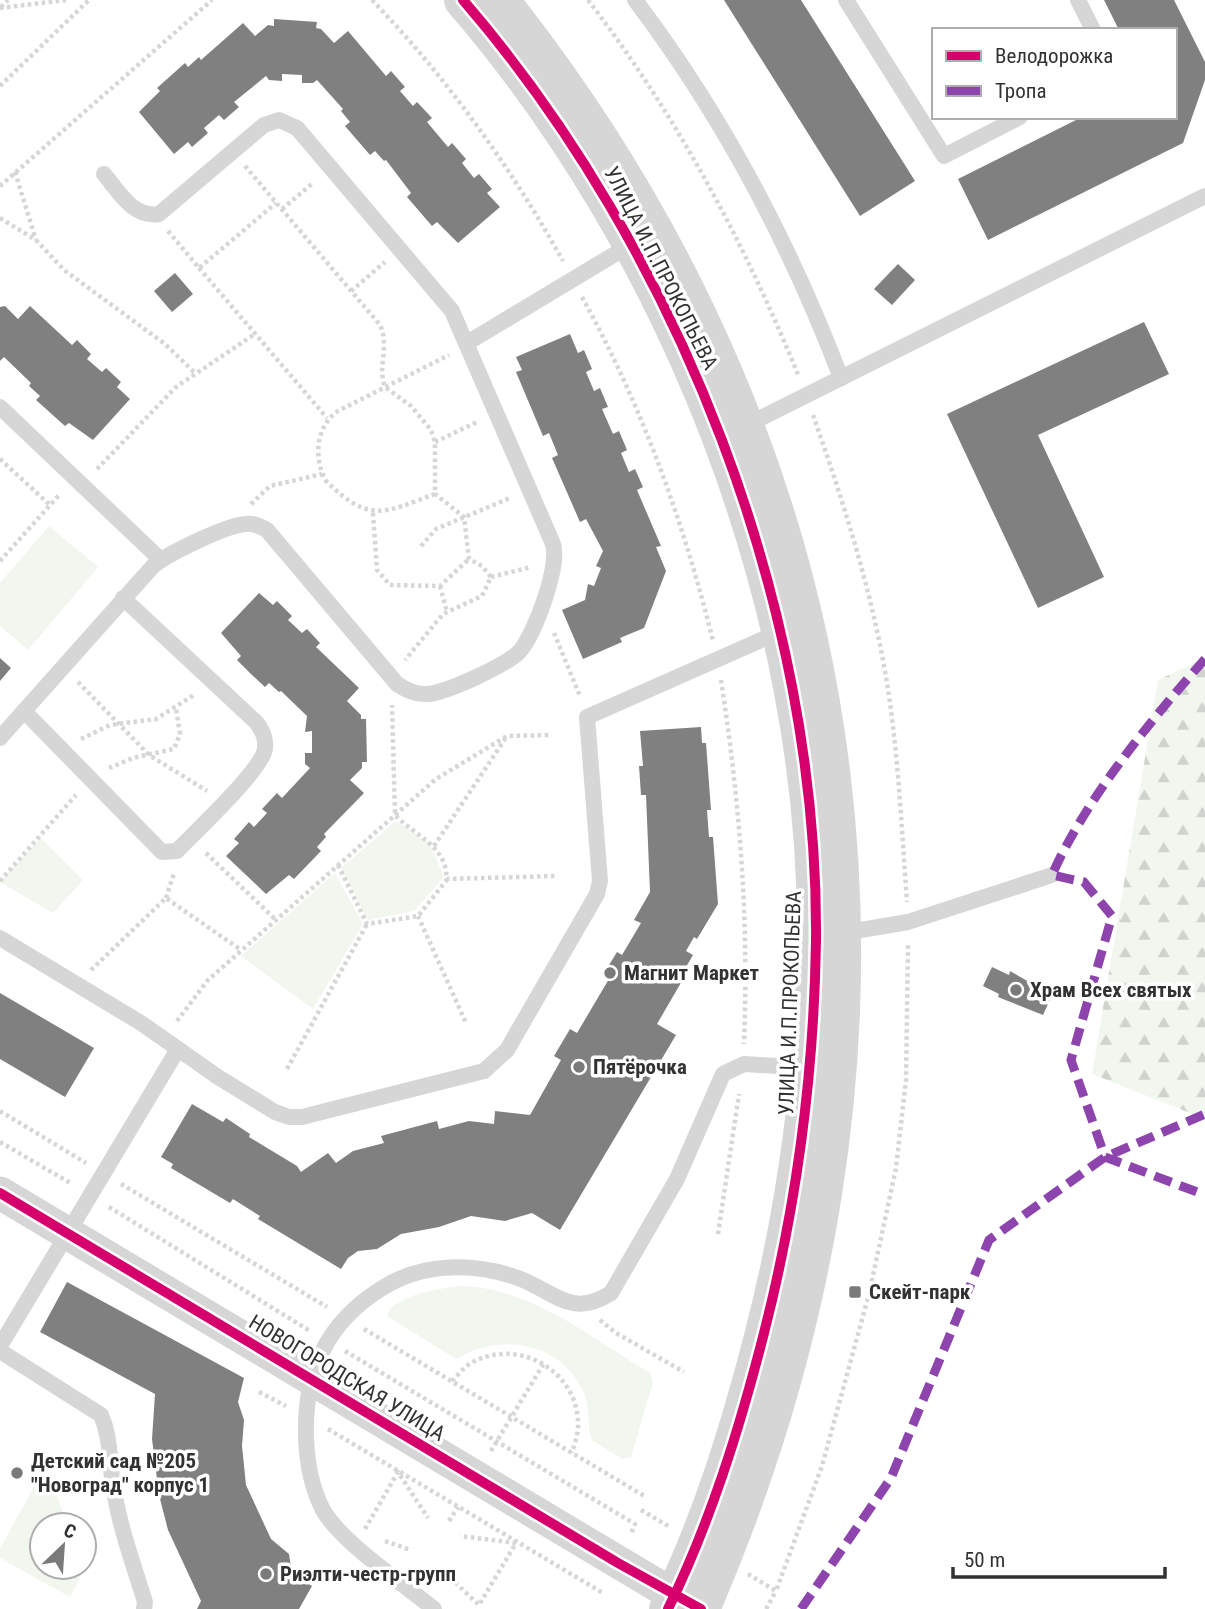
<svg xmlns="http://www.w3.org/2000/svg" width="1205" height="1609" font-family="'Roboto Condensed',sans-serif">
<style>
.green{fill:#f1f6ee}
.forest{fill:url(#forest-firs)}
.building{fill:#808080}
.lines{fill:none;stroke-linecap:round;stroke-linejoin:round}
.path{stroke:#d6d6d6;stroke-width:4.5;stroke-dasharray:3.5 3.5;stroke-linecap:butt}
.service{stroke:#d6d6d6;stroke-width:16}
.minor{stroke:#d6d6d6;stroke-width:33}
.tertiary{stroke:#d6d6d6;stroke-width:38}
.quiet{stroke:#8e44ad;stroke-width:9;stroke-dasharray:18 9;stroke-linecap:butt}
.cycleway-casing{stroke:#fff;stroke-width:15}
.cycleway{stroke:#d6006c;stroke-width:10}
.poi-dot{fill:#7a7a7a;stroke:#fff;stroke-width:2.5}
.labels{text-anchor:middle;stroke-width:7;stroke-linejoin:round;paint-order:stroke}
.street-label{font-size:21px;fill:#323232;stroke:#fff}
.poi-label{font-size:21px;font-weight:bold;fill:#323232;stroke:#fff;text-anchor:start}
</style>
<defs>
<pattern id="forest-firs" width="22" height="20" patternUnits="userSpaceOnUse" patternTransform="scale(1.75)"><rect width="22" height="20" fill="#f1f6ee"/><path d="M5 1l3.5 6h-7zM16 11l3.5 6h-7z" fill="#cfd3cd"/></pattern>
</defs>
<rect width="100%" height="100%" fill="#fff"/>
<!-- green -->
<g class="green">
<polygon points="49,526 98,567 28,650 0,626 0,583"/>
<polygon points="396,821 429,843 444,877 414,911 368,920 341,868"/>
<polygon points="41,838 83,880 53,913 0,882"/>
<polygon points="335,873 363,924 313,1009 241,956"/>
<path d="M463,1286c71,3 128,52 187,87l3,9 -22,75 -9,2 -30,-19c-6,-15 -1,-31 -8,-47 -23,-52 -84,-61 -128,-34l-69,-43c5,-21 57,-29 76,-30z"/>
<polygon points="37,1481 56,1492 66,1525 42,1525 42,1567 79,1567 81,1576 70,1597 0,1558 0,1549"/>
</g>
<!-- forest -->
<polygon class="forest" points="1205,658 1205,1119 1092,1074 1158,680"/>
<!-- building -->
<g class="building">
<polygon points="724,0 801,0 915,181 860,216"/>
<polygon points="1104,0 1174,0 1205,62 1205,80 1183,143 988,240 958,179 1082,117 1175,117 1175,30 1119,30"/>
<polygon points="274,19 317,22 316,28 321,29 334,43 348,31 386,76 391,71 405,87 400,91 413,106 417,102 432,118 427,122 448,147 452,143 466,159 462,163 474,178 479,174 492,189 487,193 500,207 458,243 437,222 432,226 407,197 411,193 386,160 384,161 375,151 370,155 345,126 350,122 341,111 343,109 317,80 313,83 302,83 302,75 282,74 282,81 269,80 266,76 234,102 239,107 224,120 219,115 204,128 208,133 192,147 188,142 174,154 139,112 160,91 157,88 185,63 188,67 199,57 201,60 243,23 255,36 268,25 274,26"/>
<polygon points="898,264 915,280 892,305 874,289"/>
<polygon points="175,273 193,294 172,312 154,291"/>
<polygon points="5,306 18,319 30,306 72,345 77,340 91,354 87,359 102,372 106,368 121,382 117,387 130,399 93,440 69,423 65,426 36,400 40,396 29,386 31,383 4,357 0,361 0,307"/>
<polygon points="1144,322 1169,374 1038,435 1104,577 1038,608 947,414"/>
<polygon points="570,334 578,353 584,350 592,369 586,372 594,391 600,388 608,407 602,409 613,434 619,431 627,450 621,453 629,472 635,469 643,487 637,490 661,546 656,547 666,571 644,628 620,638 622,642 583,659 562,610 585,600 588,584 594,586 601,568 596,566 603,551 586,519 580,522 552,458 558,455 549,433 543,436 516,372 522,370 516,357"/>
<polygon points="259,593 273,605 277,601 292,616 288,620 302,633 307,629 320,643 316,647 359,688 347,701 361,715 361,719 366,719 367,762 362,762 362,768 350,780 364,793 324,834 326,837 317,847 321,851 294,879 289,875 266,894 226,856 239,843 234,839 249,822 254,827 267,813 262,809 277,793 282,798 310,768 305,764 305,753 312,753 312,731 305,732 307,716 281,691 279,692 269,683 265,687 251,674 237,660 241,656 221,633"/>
<polygon points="0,658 11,668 0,681"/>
<polygon points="701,727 702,743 706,743 711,810 707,810 709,837 713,837 718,904 697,939 694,937 686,951 693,955 686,967 689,969 657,1024 676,1035 560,1230 532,1213 505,1221 471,1216 439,1227 401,1234 377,1249 358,1251 348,1258 341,1269 258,1219 260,1216 233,1199 230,1203 171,1168 173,1164 161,1157 192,1104 223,1122 226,1118 250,1134 249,1137 297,1166 301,1172 328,1153 336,1163 353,1151 384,1143 381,1136 437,1121 439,1129 469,1121 494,1124 495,1111 530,1115 561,1060 554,1056 570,1029 577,1033 609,979 603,975 617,952 622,955 641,923 634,920 650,892 646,795 641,795 639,766 643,766 640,731"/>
<polygon points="992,967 1009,975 1010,971 1052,995 1043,1015 998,997 999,994 983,986"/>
<polygon points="0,993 94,1048 65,1097 0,1059"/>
<polygon points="67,1282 244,1378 238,1402 244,1420 242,1446 246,1485 271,1539 289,1554 292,1574 312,1586 299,1609 197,1609 201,1601 168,1530 159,1495 152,1439 155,1394 40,1332"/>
</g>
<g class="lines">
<!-- path -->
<g class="path">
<path d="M372,0c75,78 138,166 191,261"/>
<path d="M588,0c89,116 156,242 211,377"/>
<polyline points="1,7 8,0"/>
<polyline points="0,8 67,0"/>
<polyline points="0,86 89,0"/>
<path d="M245,166l135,159c10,21 -3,42 5,62l26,19 20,24 4,12v52l29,23 5,42 13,7 9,11 -9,19 -39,18 -38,46"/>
<polyline points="15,172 36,240"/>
<polyline points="0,186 212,0"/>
<polyline points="282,209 314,182"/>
<polyline points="0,218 36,240 64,270 165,344 194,372"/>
<polyline points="168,231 199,268 276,203"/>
<polyline points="199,268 327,418"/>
<polyline points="351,291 385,262"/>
<path d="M582,297c60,109 101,223 131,344"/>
<path d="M813,415c28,80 54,161 70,245 15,80 18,161 24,242"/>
<polyline points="435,442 477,422"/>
<polyline points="0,459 50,505"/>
<polyline points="97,469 176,387 255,334"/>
<path d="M435,494c-52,19 -65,30 -109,-13 -13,-23 -10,-55 12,-70l111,-56"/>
<polyline points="251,504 270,486 322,474"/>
<polyline points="373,513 377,570 390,585 440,586 469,559"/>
<polyline points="421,546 436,529 510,498"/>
<polyline points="0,561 60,494"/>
<polyline points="491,577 531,567"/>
<polyline points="440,586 447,612"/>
<polyline points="554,633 580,696"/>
<path d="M721,680c19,124 28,239 23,364"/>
<polyline points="78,682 149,755 207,791"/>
<polyline points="81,739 110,725 156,719 194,695"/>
<polyline points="109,768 133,758 174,749 180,734 176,708"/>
<polyline points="434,846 505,739"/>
<polyline points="206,853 276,920"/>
<path d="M338,865l29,59 51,-8 28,-35c4,-33 -32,-46 -51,-66l-3,-110"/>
<polyline points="446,879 557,876"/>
<polyline points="0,881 76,795"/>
<polyline points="166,898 174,873"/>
<polyline points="418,916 466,1023"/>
<polyline points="91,970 166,898 241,950"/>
<polyline points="177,1021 208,980 436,779 507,736 551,735"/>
<polyline points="287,1069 367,924"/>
<polyline points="0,1111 86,1163"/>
<polyline points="0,1142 72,1184"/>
<polyline points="121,1184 327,1307"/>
<polyline points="109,1207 310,1331"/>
<polyline points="718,1234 739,1094"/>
<polyline points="600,1320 616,1333 684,1372"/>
<polyline points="364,1329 646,1497"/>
<polyline points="345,1351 635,1524 631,1534"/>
<path d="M452,1381c6,-6 12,-14 19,-18 48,-27 109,9 107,64 0,8 -4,18 -6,26"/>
<polyline points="259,1392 286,1406"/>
<polyline points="328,1429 603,1593"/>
<polyline points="491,1451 544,1363"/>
<polyline points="641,1510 670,1527"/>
<polyline points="449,1521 458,1507"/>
<polyline points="365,1529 398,1472 428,1518"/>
<polyline points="385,1541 411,1550"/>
<polyline points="440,1568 479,1605 516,1543 460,1536"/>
<polyline points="748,1574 776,1591 822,1466 869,1294 896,1168 906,1080 908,943"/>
<polyline points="766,1609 776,1591"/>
</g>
<!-- service -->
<g class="service">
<path d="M635,0c87,115 155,244 206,378"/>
<polyline points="846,0 944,156 1020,117"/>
<polyline points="1078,0 1093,30"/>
<polyline points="467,343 630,245"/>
<polyline points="0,407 161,560"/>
<polyline points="747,425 1205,196"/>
<path d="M24,711l138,141 15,-1c18,-19 84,-80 88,-102 1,-11 -2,-17 -8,-26l-134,-125"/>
<path d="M0,738l154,-173c16,-12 72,-40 92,-41 8,-1 14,2 21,6l130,154c9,6 19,11 30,10 19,-1 80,-29 93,-43 15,-18 40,-85 33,-107l-101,-233 -155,-183 -18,-8 -15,5 -105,89c-26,4 -40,-22 -55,-40"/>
<polyline points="843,933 908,922 1052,875"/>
<polyline points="0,938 141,1023 218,1077 275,1112 289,1117 302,1117 484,1071 507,1050 597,894 600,881 587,717 779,632"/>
<polyline points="0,1346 178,1049"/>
<path d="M0,1351l101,64c10,23 8,45 12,70 6,40 20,78 32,117l-1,7"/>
<path d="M434,1609c-30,-25 -93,-67 -111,-99 -12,-23 -16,-46 -17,-72 -2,-66 20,-116 78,-151 40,-25 92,-24 134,-9 36,13 53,41 93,15l66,-114 46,-105 21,-10 66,4"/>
</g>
<!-- minor -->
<polyline class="minor" points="0,1193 675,1596"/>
<!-- tertiary -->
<g class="tertiary">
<path d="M463,0c216,250 356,608 353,941 -2,133 -19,263 -52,392 -24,94 -53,188 -96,276"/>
<path d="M500,0c377,475 440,1055 201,1609"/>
</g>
<!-- quiet -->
<g class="quiet">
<path d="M1205,659c-55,62 -120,141 -153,216l32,7 28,34 -41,144 34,97 100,38"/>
<polyline points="801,1609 891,1478 989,1240 1105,1157 1205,1114"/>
</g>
<defs>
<g id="cycleway">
<path d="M463,0c216,250 356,608 353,941 -2,133 -19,263 -52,392 -24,94 -53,188 -96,276"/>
<polyline points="0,1193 618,1563 701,1609"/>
</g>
</defs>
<!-- cycleway casing -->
<use href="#cycleway" class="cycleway-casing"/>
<!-- cycleway -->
<use href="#cycleway" class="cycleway"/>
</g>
<!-- markers -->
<g class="poi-dot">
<circle cx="610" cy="973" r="7"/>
<circle cx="1016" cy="990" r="7"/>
<circle cx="579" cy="1067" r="7"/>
<rect x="848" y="1285" width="14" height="14" rx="3.5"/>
<circle cx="17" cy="1473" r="7"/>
<circle cx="266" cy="1574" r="7"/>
</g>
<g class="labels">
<!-- street labels -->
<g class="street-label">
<text transform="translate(661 268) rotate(63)" y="7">УЛИЦА И.П.ПРОКОПЬЕВА</text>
<text transform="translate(790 1003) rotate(-88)" y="7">УЛИЦА И.П.ПРОКОПЬЕВА</text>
<text transform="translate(347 1378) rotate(31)" y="7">НОВОГОРОДСКАЯ УЛИЦА</text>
</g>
<!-- poi labels -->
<g class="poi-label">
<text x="624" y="980">Магнит Маркет</text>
<text x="1030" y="997">Храм Всех святых</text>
<text x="593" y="1074">Пятёрочка</text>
<text x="869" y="1299">Скейт-парк</text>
<text x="31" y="1468">Детский сад №205<tspan x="31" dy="24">"Новоград" корпус 1</tspan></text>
<text x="280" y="1581">Риэлти-честр-групп</text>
</g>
</g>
<!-- legend -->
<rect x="932" y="28" width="245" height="91" fill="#ffffff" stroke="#adadad" stroke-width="2"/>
<rect x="946" y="51" width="35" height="10" fill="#d6006c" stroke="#adadad" stroke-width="2"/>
<text x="995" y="63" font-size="21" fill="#323232">Велодорожка</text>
<rect x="946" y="86" width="35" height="10" fill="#8e44ad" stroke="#adadad" stroke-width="2"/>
<text x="995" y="98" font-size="21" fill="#323232">Тропа</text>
<!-- north arrow -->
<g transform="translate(63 1546) rotate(25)"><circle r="33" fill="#ffffff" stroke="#adadad" stroke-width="2"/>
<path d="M0-5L12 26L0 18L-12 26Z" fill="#7a7a7a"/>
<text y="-10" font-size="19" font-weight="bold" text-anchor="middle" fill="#323232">С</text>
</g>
<!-- scale -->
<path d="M953 1567v10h212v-10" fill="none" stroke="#323232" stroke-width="3.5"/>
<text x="964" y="1567" font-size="21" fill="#323232" stroke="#ffffff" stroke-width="5" paint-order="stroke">50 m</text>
</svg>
